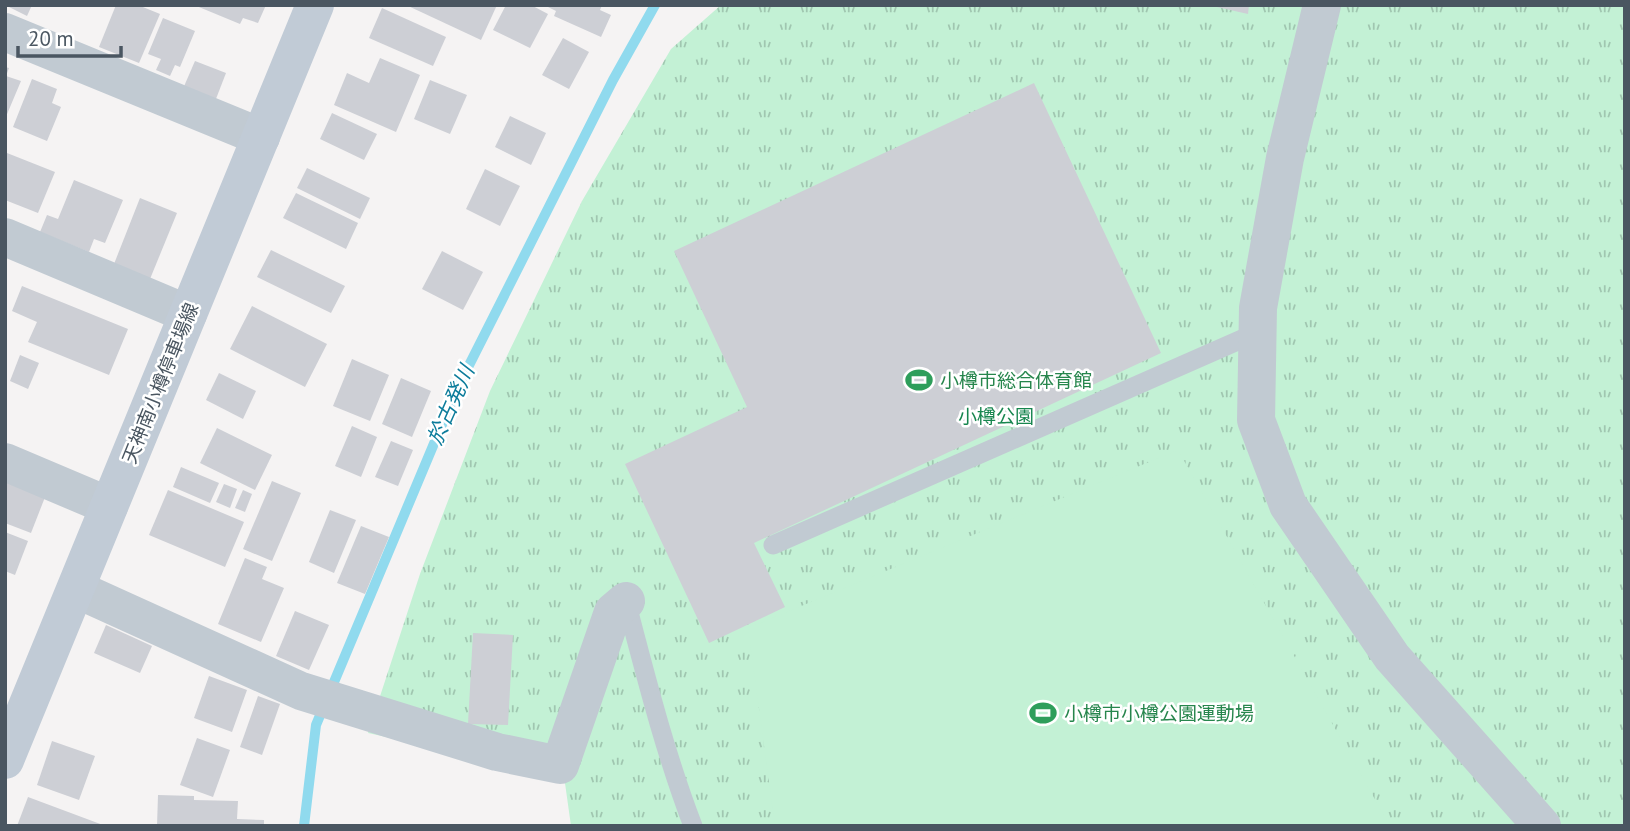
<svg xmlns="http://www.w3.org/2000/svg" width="1630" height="831" font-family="'PT Sans','Noto Sans JP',sans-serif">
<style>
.park{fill:url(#park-tufts)}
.garden{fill:#c3f1d5}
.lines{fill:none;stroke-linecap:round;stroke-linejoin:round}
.stream{stroke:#90daee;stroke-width:10}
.building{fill:#cdcfd5}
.service{stroke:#c1cad2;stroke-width:19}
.minor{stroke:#c1cad2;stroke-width:38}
.secondary{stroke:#c1cbd6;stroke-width:38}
.labels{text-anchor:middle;stroke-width:5;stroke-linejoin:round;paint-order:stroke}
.leisure-label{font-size:19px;fill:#27864d;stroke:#fff;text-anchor:start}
.street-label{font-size:19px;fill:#4a5661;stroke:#fff}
.park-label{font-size:19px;fill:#17864f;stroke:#fff}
.water-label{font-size:21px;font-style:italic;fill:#0c7c9b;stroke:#fff}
</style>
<defs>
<pattern id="park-tufts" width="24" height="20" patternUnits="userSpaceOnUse" patternTransform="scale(1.75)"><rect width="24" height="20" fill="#c3f1d5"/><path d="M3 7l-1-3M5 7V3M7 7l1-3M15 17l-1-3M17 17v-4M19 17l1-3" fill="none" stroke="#a0c6b0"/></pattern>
</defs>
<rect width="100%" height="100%" fill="#f5f3f3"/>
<!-- park -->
<polygon class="park" points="721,5 1625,5 1625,826 571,826 564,776 368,733 420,574 490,391 582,201 671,49"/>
<!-- garden -->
<polygon class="garden" points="1178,450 1390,826 775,826 748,628"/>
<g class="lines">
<!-- stream -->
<polyline class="stream" points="304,826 316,725 456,391 613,80 655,5"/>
</g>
<!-- building -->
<g class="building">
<polygon points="5,5 32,5 27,16"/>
<polygon points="116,5 138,5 160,14 139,63 99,47"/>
<polygon points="194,5 266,5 258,23 243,18 240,24"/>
<polygon points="406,5 497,5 481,40"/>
<polygon points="506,5 531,5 548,14 530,48 493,30"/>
<polygon points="544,5 602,5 600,10 611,15 601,37 554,16 556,11"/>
<polygon points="1208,5 1249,5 1248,14"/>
<polygon points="382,8 446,37 433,66 369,38"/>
<polygon points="163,18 195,31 180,67 175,65 170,76 156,70 161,59 148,54"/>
<polygon points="563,38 589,52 569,89 542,75"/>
<polygon points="380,58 420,75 396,132 334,105 347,73 369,83"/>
<polygon points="195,61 226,73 214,104 182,91"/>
<polygon points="5,67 9,68 6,76 21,81 5,119"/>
<polygon points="32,79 57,89 52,103 61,107 47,141 13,127"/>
<polygon points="430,80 467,95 450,134 414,119"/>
<polygon points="1034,83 1161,353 754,543 785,607 709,643 625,464 747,407 674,251"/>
<polygon points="332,113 377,134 364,160 320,139"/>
<polygon points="510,116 546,133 531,165 495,147"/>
<polygon points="7,153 55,172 38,213 5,200"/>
<polygon points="307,168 370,198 360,219 297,188"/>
<polygon points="485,169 520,186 500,226 466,209"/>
<polygon points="74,180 123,200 105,243 94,239 89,252 40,232 47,215 58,219"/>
<polygon points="296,193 358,223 346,249 283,218"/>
<polygon points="140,198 177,213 150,279 114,264"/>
<polygon points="271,250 345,286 331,313 257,277"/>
<polygon points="442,251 483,272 463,310 422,289"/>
<polygon points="22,286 128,329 109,375 28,342 37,322 12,311"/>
<polygon points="252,306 327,344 305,387 230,349"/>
<polygon points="20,355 39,363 28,389 10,381"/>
<polygon points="352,359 389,375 370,421 333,406"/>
<polygon points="219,373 256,391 243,419 206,400"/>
<polygon points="401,378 431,391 412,437 382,424"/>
<polygon points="352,426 377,437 361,477 335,466"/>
<polygon points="217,428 272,455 255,490 200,463"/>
<polygon points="391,441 413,450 398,486 375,477"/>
<polygon points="181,467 219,483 210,503 173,487"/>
<polygon points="5,475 47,492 31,533 5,523"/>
<polygon points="272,481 301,493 272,561 243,549"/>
<polygon points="224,484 237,489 230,508 216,502"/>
<polygon points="168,490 244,522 225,567 149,535"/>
<polygon points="243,490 252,494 245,512 235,508"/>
<polygon points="330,510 356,520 334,573 309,562"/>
<polygon points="361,526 389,537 365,594 337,583"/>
<polygon points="5,532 28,541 15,575 5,571"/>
<polygon points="245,558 267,567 262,579 284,588 261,642 218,624"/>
<polygon points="295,611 329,625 309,670 276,656"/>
<polygon points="106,625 152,646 140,673 94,653"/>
<polygon points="473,633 513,635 508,725 468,724"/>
<polygon points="209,676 247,690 232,732 194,718"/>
<polygon points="258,696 280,704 262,755 240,747"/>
<polygon points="197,738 230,750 213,797 180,785"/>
<polygon points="52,741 95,756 79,800 37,785"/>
<polygon points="158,795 194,796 194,800 238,801 237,819 264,820 264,826 157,826"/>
<polygon points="28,797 103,825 103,826 17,826"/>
</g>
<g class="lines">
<!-- service -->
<g class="service">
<polyline points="773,545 1258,332"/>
<path d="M626,601c20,76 39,152 67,225"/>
</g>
<!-- minor -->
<g class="minor">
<polyline points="1322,5 1285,158 1258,308 1256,420 1288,505 1392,657 1542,826"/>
<polyline points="5,32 261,137"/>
<polyline points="5,237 188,314"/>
<polyline points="5,462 109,506"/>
<polyline points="76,589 301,691 497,752 560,765 613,612 626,601"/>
</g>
<!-- secondary -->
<polyline class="secondary" points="5,760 315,5"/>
</g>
<!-- icons -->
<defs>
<symbol id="stadium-bare" viewBox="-9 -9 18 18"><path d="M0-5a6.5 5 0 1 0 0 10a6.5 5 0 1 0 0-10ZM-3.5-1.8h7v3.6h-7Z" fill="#2e9e5b" stroke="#fff" stroke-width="2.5" paint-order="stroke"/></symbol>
</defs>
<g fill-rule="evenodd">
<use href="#stadium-bare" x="900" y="361" width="38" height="38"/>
<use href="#stadium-bare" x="1024" y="694" width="38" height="38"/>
</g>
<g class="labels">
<!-- leisure labels -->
<g class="leisure-label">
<text x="940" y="387">小樽市総合体育館</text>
<text x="1064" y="720">小樽市小樽公園運動場</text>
</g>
<!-- street labels -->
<g class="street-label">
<text transform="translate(160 383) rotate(-68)" y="7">天神南小樽停車場線</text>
</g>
<!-- park labels -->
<g class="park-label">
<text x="996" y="423">小樽公園</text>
</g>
<!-- water labels -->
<g class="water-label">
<text transform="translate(451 405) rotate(-66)" y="7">於古発川</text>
</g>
</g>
<!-- border -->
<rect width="1630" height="831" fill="none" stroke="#4a5661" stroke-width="14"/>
<!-- scale -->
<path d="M18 46v10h103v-10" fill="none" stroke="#4a5661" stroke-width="3.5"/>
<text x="28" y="46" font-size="21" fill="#4a5661" stroke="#ffffff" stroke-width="5" paint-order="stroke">20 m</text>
</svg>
